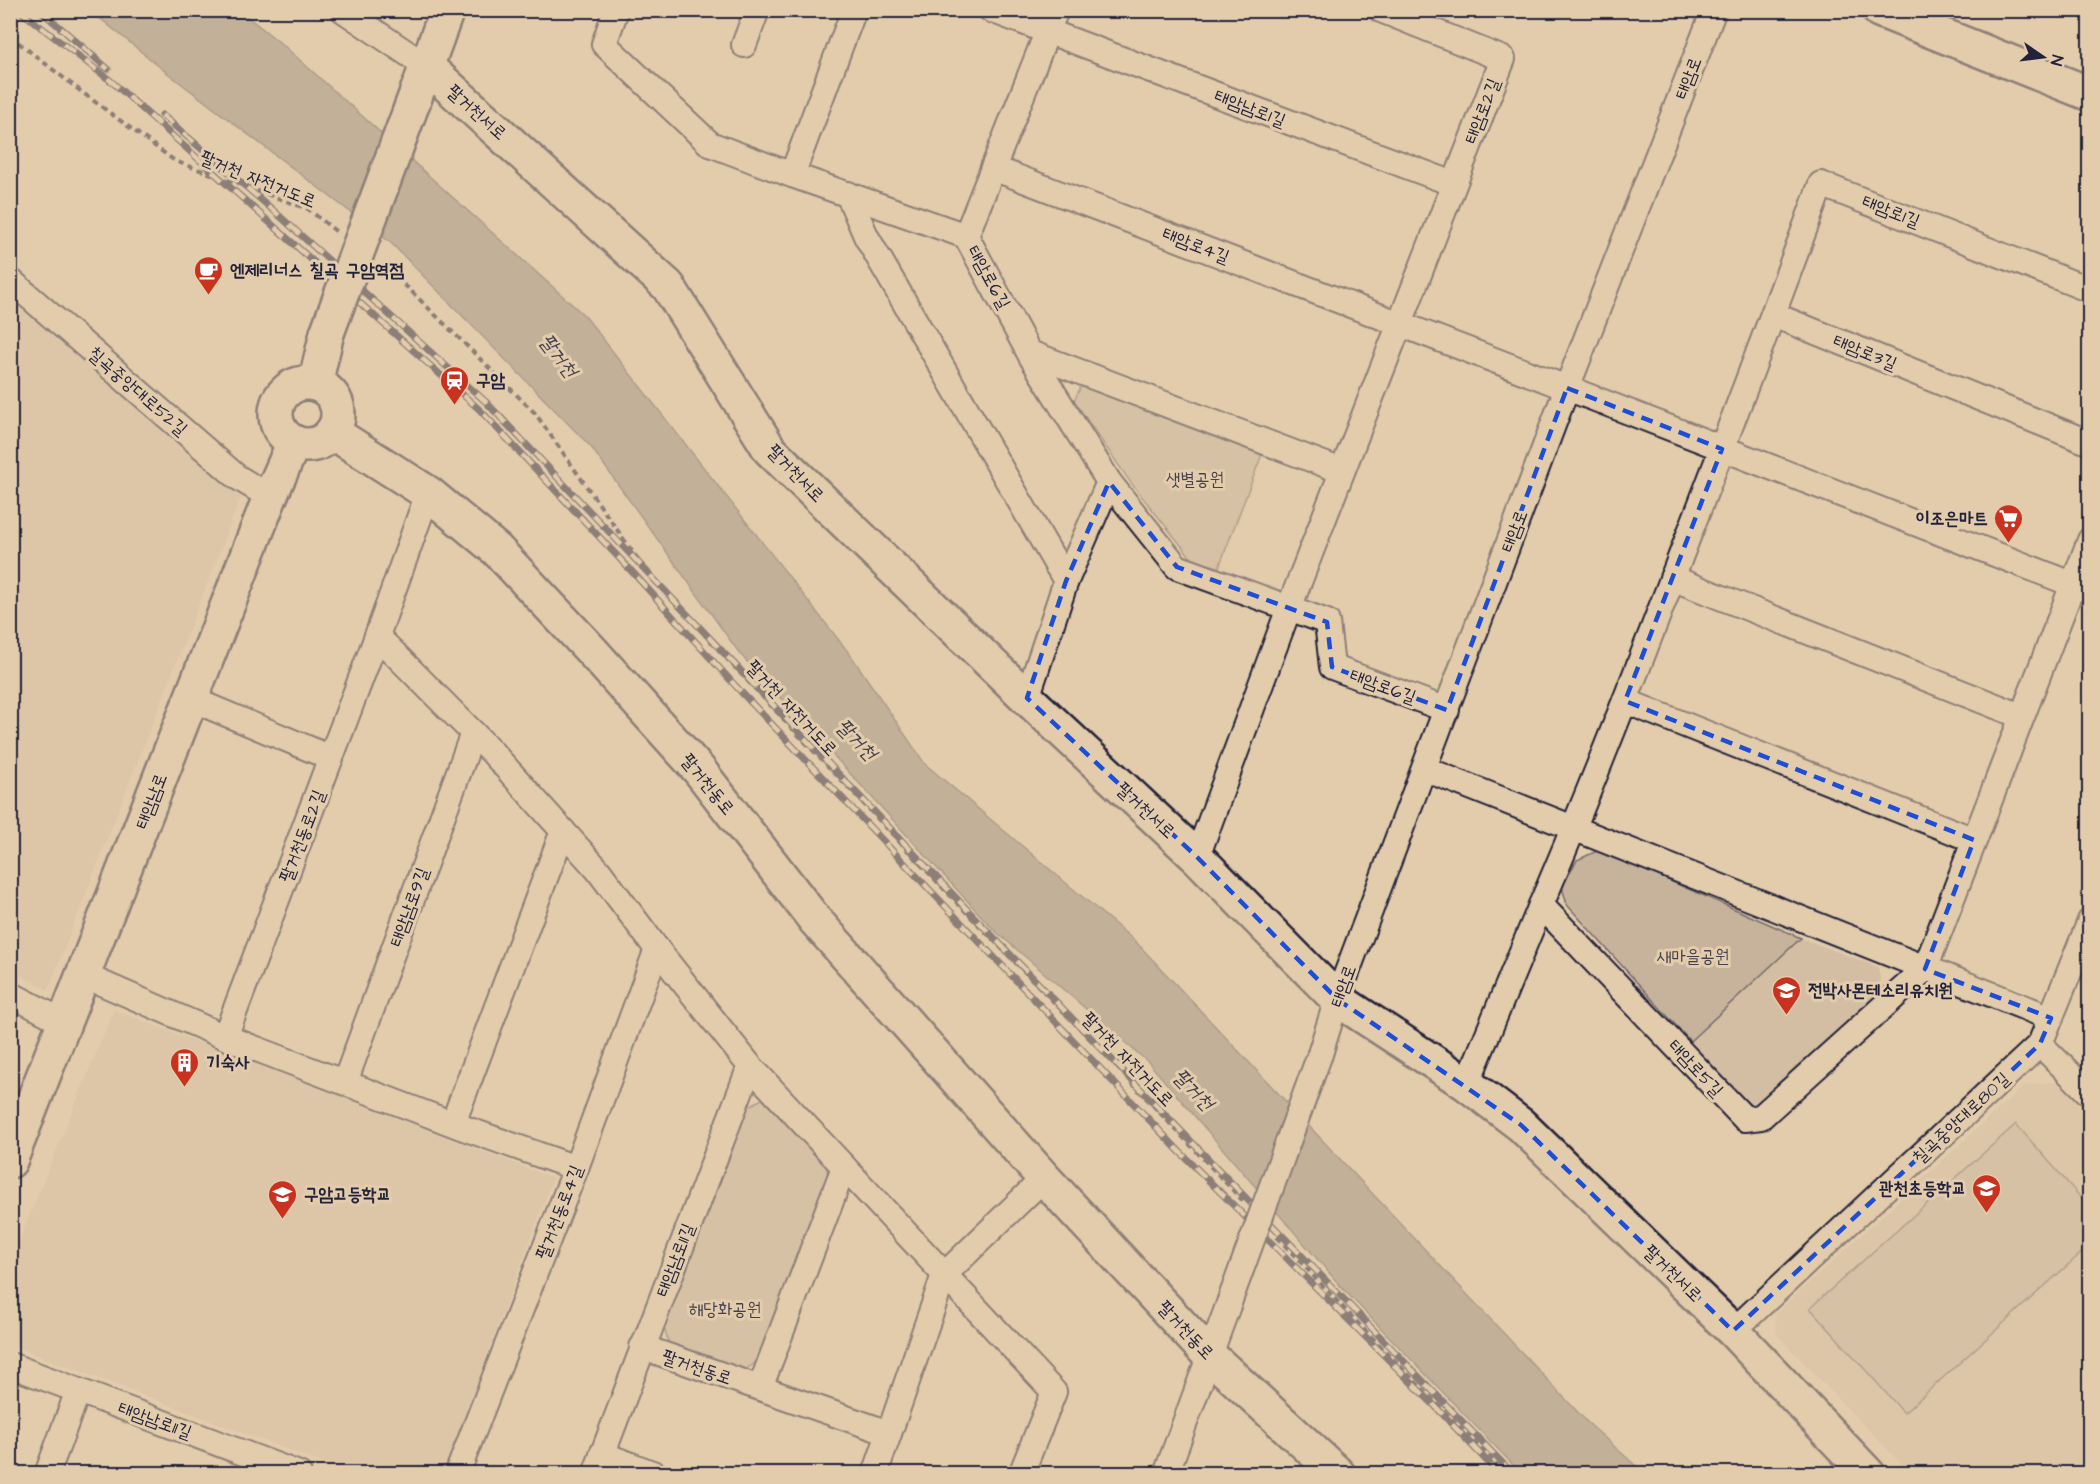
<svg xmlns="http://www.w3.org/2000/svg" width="2100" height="1484" font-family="'Architects Daughter','Poor Story',sans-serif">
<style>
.built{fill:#d4bea3}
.green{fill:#c7b39c;stroke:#746a6c;stroke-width:1.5}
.water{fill:#9b8e82;stroke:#6b6366;stroke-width:1.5}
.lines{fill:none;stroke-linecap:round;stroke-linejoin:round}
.street-casing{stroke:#22223b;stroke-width:28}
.secondary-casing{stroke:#22223b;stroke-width:38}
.primary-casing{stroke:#22223b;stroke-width:38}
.path{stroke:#22223b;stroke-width:4;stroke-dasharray:6 4.5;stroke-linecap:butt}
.street{stroke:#e3ccac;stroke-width:24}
.secondary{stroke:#e3ccac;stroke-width:33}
.primary{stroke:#e3ccac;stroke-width:33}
.rail-casing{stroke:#22223b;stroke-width:7}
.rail{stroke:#e3ccac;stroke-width:4.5;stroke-dasharray:14;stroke-linecap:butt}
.street-bridge-casing{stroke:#22223b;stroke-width:28;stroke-linecap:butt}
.secondary-bridge-casing{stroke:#22223b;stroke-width:38;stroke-linecap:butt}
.street-bridge{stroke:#e3ccac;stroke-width:24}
.secondary-bridge{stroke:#e3ccac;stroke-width:33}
.marked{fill:none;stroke:#1d4ed8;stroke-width:4.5;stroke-dasharray:12 8;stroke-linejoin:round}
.labels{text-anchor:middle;stroke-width:6;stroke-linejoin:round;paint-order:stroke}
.street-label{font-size:18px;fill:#22223b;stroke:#e3ccac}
.poi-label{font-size:18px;font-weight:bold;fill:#22223b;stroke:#e3ccac;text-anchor:start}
.park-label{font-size:18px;fill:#433f4e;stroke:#e3ccac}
.water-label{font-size:20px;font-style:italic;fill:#403d4d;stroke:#e3ccac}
</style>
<rect width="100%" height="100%" fill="#e3ccac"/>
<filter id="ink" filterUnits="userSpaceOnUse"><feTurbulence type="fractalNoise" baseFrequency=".0167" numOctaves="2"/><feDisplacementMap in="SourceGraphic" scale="12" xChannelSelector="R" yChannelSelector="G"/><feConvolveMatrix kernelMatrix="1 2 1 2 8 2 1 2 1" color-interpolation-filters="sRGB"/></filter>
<g filter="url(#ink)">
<!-- built -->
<g class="built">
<polygon points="10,295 243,492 48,990 11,970"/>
<polygon points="1801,938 1878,967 1882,990 1763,1105 1748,1105 1690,1041"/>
<polygon points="114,1010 553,1178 443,1473 349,1473 11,1345 11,1260"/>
<polygon points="2061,1081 2089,1112 2089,1473 1910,1473 1777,1335 1775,1314 2025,1085"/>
</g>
<!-- green -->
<g class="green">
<polygon points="1084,380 1264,449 1219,567 1193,560 1131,483 1074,401"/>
<polygon points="1599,850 1801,938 1690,1041 1567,905 1562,887 1577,860"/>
<polygon points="762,1099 826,1160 828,1179 764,1357 742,1372 670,1347 663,1325 742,1110"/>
<polygon points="2016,1124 2089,1207 2089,1246 1904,1413 1810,1308"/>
</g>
<!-- water -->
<polygon class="water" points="91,11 240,11 283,45 585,316 852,657 925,764 1136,942 1588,1423 1644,1473 1521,1473 1343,1289 1149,1063 994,930 740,654 591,447 391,243 166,72"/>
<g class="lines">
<defs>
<g id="street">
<polyline points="343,10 426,66"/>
<polyline points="616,10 604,44 710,144 792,175 966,236 1032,358 1109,482 1177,567 1327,622 1332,667 1447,710"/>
<polyline points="991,10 1454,184"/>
<polyline points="744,45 757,10"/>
<polyline points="993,168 1567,388 2090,591"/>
<polyline points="792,175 854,10"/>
<polyline points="848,194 866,236 1066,581"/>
<polyline points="966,236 1056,10"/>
<polyline points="10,280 237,477 270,497"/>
<path d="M2090,290l-269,-106c-43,119 -88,236 -133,353 -47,124 -95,247 -147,368l204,214 16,-2 164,-148 165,-429"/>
<polyline points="1774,315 2090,443"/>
<polyline points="1030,353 1342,471"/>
<polyline points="1672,578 2021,716"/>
<polyline points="377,636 491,751 598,870 657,949 750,1066 1054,1392 1021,1474"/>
<polyline points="1027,698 1066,581 1109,482"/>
<polyline points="191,699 331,758"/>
<polyline points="1625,701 1974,840"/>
<polyline points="1425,769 2051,1018"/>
<polyline points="1197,857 1289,608 1503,59 1381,10"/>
<polyline points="83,975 225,1037 461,1127 576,1168"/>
<polyline points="10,994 64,1022"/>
<polyline points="225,1037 377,636 428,493"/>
<polyline points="2040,1044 2090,1094"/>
<polyline points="1320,1054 1337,999 1567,388 1714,10"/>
<polyline points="345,1082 473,733"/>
<polyline points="1467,1084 1541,905"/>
<polyline points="453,1123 563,831"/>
<polyline points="1733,1331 2040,1044 2090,921"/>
<polyline points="642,1347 889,1433"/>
<polyline points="10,1365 299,1474"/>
<polyline points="760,1388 844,1167"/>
<polyline points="602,1454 655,1474"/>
<polyline points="47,1474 78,1391"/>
<polyline points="457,1474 576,1168 657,949"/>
<polyline points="595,1474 750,1066"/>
<polyline points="875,1474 944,1275 1044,1178"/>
<polyline points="1166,1474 1229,1303"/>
</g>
<g id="secondary">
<polyline points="426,66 668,286 770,450 1027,698 1197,857 1337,999 1467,1084 1521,1125 1733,1331 1868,1474"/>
<polyline points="419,87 447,10"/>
<circle cx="307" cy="414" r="31"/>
<polyline points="315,384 327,333"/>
<polyline points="332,432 428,493 497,550 591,650 699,770 815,920 1044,1178 1211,1357 1338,1474"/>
<polyline points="10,1161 270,497 294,442"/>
</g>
<polyline id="primary" points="1879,10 2090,94"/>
</defs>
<!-- street casing -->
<use href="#street" class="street-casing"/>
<!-- secondary casing -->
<use href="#secondary" class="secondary-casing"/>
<!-- primary casing -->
<use href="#primary" class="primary-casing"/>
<!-- path -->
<g class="path">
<polyline points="10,36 83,93 175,161 308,209 338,233"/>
<polyline points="379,265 408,288 535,413 644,568 738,671 960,906 1095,1044 1243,1201"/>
<polyline points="1277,1237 1354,1319 1506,1474"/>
</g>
<!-- street -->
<use href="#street" class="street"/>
<!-- secondary -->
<use href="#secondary" class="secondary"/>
<!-- primary -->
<use href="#primary" class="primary"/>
<defs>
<g id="rail">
<polyline points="19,10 111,81 480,410 636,576 742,693 1179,1151 1435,1406 1499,1474"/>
<polyline points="40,10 108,69"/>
<polyline points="162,115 273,210 486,402 976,919 1513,1474"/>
</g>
</defs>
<!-- rail casing -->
<use href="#rail" class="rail-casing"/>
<!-- rail -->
<use href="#rail" class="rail"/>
<defs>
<polyline id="street-bridge" points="1229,1303 1320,1054"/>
<polyline id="secondary-bridge" points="327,333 418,89"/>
</defs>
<!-- street-bridge casing -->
<use href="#street-bridge" class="street-bridge-casing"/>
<!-- secondary-bridge casing -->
<use href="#secondary-bridge" class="secondary-bridge-casing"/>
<!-- street-bridge -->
<use href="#street-bridge" class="street-bridge"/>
<!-- secondary-bridge -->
<use href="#secondary-bridge" class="secondary-bridge"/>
</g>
</g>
<!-- marked area -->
<path d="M0 0H2100V1484H0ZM1567,388l155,61 -97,252 349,139 -49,129 126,49 -11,26 -307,287 -212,-206 -184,-126 -140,-142 -170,-159 39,-117 43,-99 68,85 150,55 5,45 115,43z" fill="#e3ccac" fill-opacity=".55" fill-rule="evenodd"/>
<path class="marked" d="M1567,388l155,61 -97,252 349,139 -49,129 126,49 -11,26 -307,287 -212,-206 -184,-126 -140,-142 -170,-159 39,-117 43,-99 68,85 150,55 5,45 115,43z"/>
<!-- icons -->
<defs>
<symbol id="cafe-pin" viewBox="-11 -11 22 30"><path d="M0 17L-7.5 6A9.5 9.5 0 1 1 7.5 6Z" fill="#c8321e" stroke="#e3ccac"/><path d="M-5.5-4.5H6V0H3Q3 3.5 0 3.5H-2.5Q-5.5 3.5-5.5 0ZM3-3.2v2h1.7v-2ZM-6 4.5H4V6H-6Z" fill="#fff"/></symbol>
<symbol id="station-pin" viewBox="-11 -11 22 30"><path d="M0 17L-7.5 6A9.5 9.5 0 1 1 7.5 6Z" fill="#c8321e" stroke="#e3ccac"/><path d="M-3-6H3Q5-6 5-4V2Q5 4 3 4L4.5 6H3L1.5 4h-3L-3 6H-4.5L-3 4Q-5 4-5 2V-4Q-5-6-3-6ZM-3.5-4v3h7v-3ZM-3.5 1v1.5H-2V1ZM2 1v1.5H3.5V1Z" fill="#fff"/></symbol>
<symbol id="supermarket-pin" viewBox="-11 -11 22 30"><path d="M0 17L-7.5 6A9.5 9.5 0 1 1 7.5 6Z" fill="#c8321e" stroke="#e3ccac"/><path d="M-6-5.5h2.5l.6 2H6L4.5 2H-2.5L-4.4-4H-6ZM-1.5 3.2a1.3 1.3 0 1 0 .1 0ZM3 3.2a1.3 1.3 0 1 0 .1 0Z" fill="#fff"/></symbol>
<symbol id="school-pin" viewBox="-11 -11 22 30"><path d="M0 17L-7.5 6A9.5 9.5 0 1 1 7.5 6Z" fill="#c8321e" stroke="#e3ccac"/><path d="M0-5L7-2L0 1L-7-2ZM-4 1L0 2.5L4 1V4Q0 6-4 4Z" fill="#fff"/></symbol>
<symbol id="building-pin" viewBox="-11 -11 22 30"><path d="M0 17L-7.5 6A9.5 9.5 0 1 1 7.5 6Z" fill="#c8321e" stroke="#e3ccac"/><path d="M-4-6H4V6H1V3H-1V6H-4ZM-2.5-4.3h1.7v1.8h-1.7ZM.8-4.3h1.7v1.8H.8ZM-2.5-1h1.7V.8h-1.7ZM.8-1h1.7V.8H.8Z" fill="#fff"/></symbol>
</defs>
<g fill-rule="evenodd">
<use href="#cafe-pin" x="192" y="254" width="33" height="45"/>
<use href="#station-pin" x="438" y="364" width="33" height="45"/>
<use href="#supermarket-pin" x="1992" y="502" width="33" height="45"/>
<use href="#school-pin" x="1770" y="974" width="33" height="45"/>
<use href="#building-pin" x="168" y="1046" width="33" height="45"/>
<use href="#school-pin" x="1970" y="1172" width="33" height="45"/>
<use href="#school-pin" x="266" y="1178" width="33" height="45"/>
</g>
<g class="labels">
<!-- street labels -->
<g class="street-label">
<text transform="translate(1688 78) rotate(-69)" y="6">태암로</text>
<text transform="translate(1250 108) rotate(21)" y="6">태암남로1길</text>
<text transform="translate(1482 111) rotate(-69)" y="6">태암로2길</text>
<text transform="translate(477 112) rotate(42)" y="6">팔거천서로</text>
<text transform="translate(258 179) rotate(22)" y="6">팔거천 자전거도로</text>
<text transform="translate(1891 211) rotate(21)" y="6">태암로1길</text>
<text transform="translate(1196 245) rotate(21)" y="6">태암로4길</text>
<text transform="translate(989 277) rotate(61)" y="6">태암로6길</text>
<text transform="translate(1865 352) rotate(22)" y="6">태암로3길</text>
<text transform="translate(138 391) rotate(41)" y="6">칠곡중앙대로52길</text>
<text transform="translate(796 473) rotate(46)" y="6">팔거천서로</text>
<text transform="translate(1514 531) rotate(-69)" y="6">태암로</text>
<text transform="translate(1383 686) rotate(20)" y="6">태암로6길</text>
<text transform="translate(792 708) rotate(47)" y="6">팔거천 자전거도로</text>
<text transform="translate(708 784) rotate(51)" y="6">팔거천동로</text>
<text transform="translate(151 801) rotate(-69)" y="6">태암남로</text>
<text transform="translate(1146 810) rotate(43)" y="6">팔거천서로</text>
<text transform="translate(302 836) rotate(-69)" y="6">팔거천동로2길</text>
<text transform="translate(409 907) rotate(-70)" y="6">태암남로9길</text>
<text transform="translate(1343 986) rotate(-70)" y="6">태암로</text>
<text transform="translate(1128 1059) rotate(46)" y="6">팔거천 자전거도로</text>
<text transform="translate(1696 1068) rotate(47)" y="6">태암로5길</text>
<text transform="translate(1961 1118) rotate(-43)" y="6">칠곡중앙대로80길</text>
<text transform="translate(559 1212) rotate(-69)" y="6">팔거천동로4길</text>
<text transform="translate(675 1260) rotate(-69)" y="6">태암남로11길</text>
<text transform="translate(1673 1273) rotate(44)" y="6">팔거천서로</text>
<text transform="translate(1186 1330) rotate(47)" y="6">팔거천동로</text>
<text transform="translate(697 1367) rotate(19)" y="6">팔거천동로</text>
<text transform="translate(155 1420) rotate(20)" y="6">태암남로11길</text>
</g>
<!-- poi labels -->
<g class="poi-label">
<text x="230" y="276">엔제리너스 칠곡 구암역점</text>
<text x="476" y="386">구암</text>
<text x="1988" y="524" text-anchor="end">이조은마트</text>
<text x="1808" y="996">전박사몬테소리유치원</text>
<text x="206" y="1068">기숙사</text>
<text x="1966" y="1194" text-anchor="end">관천초등학교</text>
<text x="304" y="1200">구암고등학교</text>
</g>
<!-- park labels -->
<g class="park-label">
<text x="1195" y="485">샛별공원</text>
<text x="1693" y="962">새마을공원</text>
<text x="725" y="1315">해당화공원</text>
</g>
<!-- water labels -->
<g class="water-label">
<text transform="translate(559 355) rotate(53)" y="7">팔거천</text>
<text transform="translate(857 739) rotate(46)" y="7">팔거천</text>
<text transform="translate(1194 1089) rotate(46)" y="7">팔거천</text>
</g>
</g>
<!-- margin -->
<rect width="2100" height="1484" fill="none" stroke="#e3ccac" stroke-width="36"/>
<rect x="18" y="18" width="2064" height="1448" fill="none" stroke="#22223b" stroke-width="2" filter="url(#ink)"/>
<!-- north arrow -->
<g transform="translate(2043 57) rotate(104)" stroke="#e3ccac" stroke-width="4.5" paint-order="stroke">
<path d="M0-4.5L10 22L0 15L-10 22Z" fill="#22223b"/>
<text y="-9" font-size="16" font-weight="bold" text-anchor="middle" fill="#22223b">N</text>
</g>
</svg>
